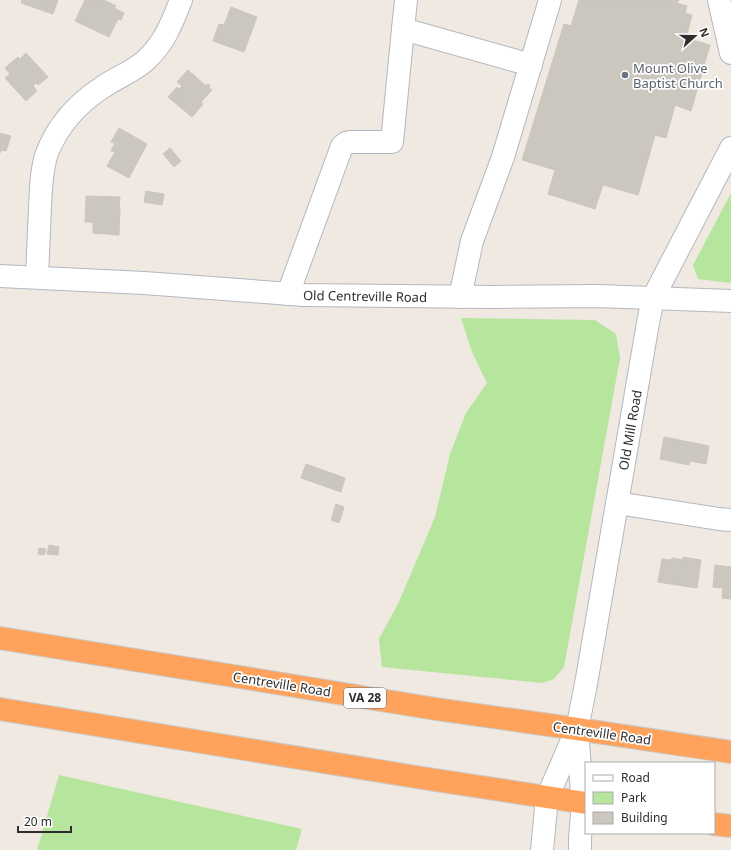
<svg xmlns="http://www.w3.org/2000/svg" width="731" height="850" font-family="'Noto Sans',sans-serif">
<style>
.green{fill:#b6e59e}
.building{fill:#cbc7bf;stroke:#cbc5ba}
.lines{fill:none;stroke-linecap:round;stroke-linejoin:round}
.minor-casing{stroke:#b4b7c1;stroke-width:24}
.highway-casing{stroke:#c9c9c9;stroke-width:24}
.minor{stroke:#fff;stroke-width:22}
.highway{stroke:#ffa35c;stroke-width:22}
.worship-dot{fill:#6b7280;stroke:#fff;stroke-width:1.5}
.labels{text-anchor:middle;stroke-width:3.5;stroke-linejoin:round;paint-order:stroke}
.shield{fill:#fff;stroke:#6d6d6d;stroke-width:1}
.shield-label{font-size:12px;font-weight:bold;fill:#2e2e2e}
.worship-label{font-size:13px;fill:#5b616d;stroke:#fff;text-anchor:start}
.street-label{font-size:13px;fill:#2e2e2e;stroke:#fff}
</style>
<rect width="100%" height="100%" fill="#efe9e1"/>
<!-- green -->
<g class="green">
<polygon points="731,193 731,283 698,279 693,265"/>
<polygon points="461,318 595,320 616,334 620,358 564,667 554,679 542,683 382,667 379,639 398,604 435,517 450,454 466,413 487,383 472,352"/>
<polygon points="59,775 302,829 296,850 37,850"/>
</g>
<!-- building -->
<g class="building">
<polygon points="22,0 58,0 53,14 21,3"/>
<polygon points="85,0 104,0 116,6 114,8 124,13 121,20 118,19 109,37 75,21"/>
<polygon points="579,0 679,0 677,3 687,6 685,13 692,15 686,38 710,45 691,111 675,105 666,138 655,135 638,195 603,185 595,209 548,194 555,170 522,160 564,24 571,26"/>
<polygon points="231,7 257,17 244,52 213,41 219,24 224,25"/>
<polygon points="26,53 48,77 38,85 36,83 33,86 37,91 26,101 5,78 10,74 5,68 18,57 20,59"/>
<polygon points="188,70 206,86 208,84 210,86 209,88 212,90 201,102 203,104 192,117 168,97 177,87 179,89 182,86 177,82"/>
<polygon points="119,128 147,144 129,178 107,166 115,152 111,151 115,143 111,142"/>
<polygon points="0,133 11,136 6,151 1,150 0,153"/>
<polygon points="170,148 181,161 174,167 163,154"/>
<polygon points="146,191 164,194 162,205 144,202"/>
<polygon points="86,196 120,197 119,208 120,208 119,235 93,233 93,222 85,222"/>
<polygon points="664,437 709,446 706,464 690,461 689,465 660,459"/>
<polygon points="306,464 345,478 341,492 301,478"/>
<polygon points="336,504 344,507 339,523 331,520"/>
<polygon points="49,545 59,547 58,555 47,554"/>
<polygon points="39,548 46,549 44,555 38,554"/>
<polygon points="683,557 701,560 697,588 658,582 662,559 671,560 672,558 683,560"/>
<polygon points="715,565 731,567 731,599 722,598 723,588 713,587"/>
</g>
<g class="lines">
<defs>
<g id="minor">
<polyline points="406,0 403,29 531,65"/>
<polyline points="719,0 731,53"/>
<polyline points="0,276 144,283 304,295 493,297 598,296 731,301"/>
<path d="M37,277c1,-23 2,-47 3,-70 1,-17 1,-37 7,-54 11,-28 31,-50 56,-66 14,-10 30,-15 43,-27 19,-18 26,-37 35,-60"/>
<polyline points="288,294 342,146 346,143 350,142 392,142 403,29"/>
<polyline points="460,297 472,241 503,157 550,0"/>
<polyline points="617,503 719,519 731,520"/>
<polyline points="577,732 583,803 580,838 580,850"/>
<polyline points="542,850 547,798 577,729 586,684 648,323 653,298 731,148"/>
</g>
<g id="highway">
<polyline points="0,638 436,709 577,729 731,752"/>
<polyline points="0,709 422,778 586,803"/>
<polyline points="714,824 731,826"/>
</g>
</defs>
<!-- minor casing -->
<use href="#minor" class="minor-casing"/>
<!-- highway casing -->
<use href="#highway" class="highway-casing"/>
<!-- minor -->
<use href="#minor" class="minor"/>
<!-- highway -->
<use href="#highway" class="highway"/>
</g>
<!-- markers -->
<circle class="worship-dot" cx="625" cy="75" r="4"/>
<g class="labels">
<!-- shield labels -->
<rect class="shield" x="344" y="688" width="42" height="20" rx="3"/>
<g class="shield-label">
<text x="365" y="702">VA 28</text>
</g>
<!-- worship labels -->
<g class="worship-label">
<text x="633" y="73">Mount Olive<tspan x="633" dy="15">Baptist Church</tspan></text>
</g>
<!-- street labels -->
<g class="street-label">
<text transform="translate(365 296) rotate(1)" y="5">Old Centreville Road</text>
<text transform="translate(630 430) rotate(-80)" y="5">Old Mill Road</text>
<text transform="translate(282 684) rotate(9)" y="5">Centreville Road</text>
<text transform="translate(602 733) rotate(8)" y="5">Centreville Road</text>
</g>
</g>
<!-- legend -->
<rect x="585" y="762" width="130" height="72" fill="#ffffff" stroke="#ababab"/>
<rect x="593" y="775" width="20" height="6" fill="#ffffff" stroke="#ababab"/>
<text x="621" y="782" font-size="12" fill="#2e2e2e">Road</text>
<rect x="593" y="792" width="20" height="12" fill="#b6e59e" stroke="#ababab"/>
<text x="621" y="802" font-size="12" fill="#2e2e2e">Park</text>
<rect x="593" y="812" width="20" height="12" fill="#cbc7bf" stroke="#ababab"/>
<text x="621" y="822" font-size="12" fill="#2e2e2e">Building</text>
<!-- north arrow -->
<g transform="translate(695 36) rotate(69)" stroke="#ffffff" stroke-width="3" paint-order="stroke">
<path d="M0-3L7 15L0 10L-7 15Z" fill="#2e2e2e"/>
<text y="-6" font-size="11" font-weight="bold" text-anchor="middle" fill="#2e2e2e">N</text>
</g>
<!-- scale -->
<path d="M18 826v6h53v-6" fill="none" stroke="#2e2e2e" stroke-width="2"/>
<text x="24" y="826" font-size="12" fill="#2e2e2e" stroke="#ffffff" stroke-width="3" paint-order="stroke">20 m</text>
</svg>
